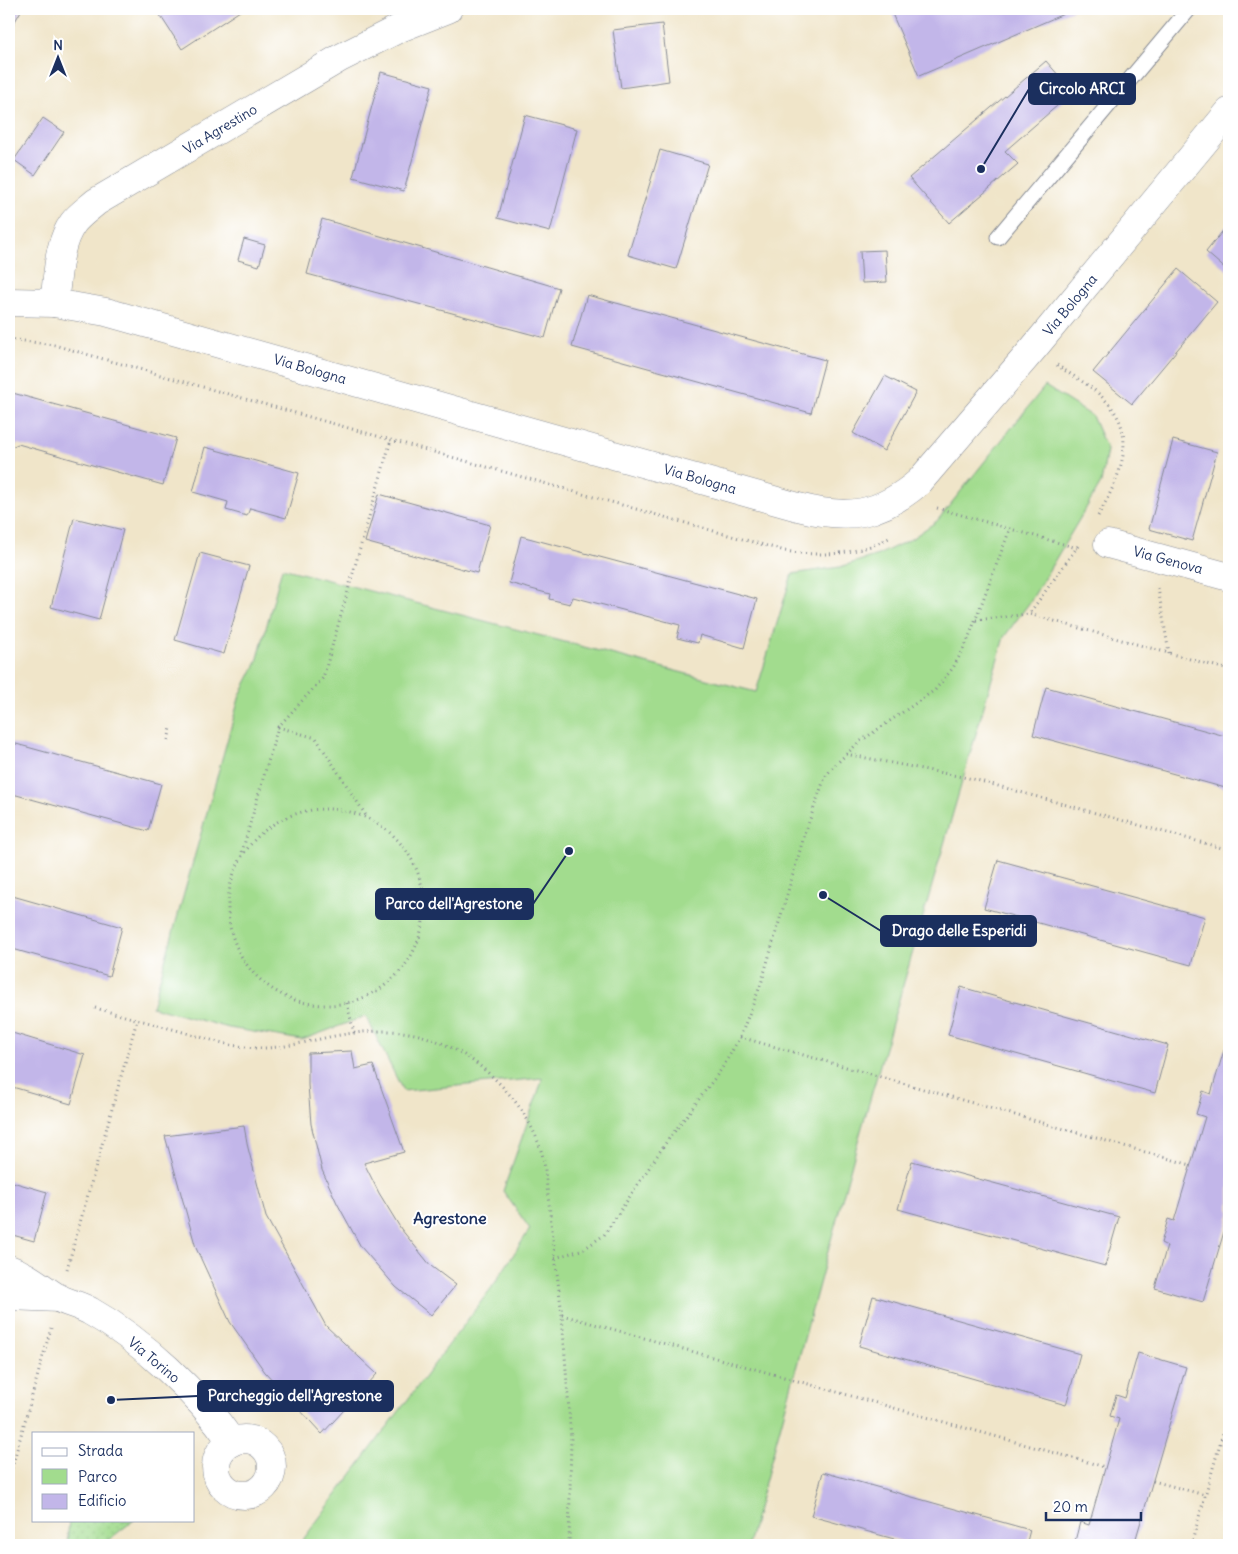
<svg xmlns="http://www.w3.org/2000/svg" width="1238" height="1554" font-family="Delius,sans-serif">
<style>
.grass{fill:url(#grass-dots);stroke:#5e8676}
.park{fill:#a2dc8e;stroke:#5e8676}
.building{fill:#c2b6e9}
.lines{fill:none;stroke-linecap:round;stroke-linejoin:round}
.service-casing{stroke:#868a94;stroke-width:17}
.minor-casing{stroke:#868a94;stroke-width:29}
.path{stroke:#868a94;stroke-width:3;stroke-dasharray:1 4;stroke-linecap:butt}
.service{stroke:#fff;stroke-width:15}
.minor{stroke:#fff;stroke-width:28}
.labels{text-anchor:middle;stroke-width:4;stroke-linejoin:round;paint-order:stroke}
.street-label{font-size:14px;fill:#1b2f5e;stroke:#fff}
.quarter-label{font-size:16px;font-weight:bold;fill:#1b2f5e;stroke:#fff}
.leader{fill:none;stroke:#1b2f5e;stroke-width:2}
.callout-dot{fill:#1b2f5e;stroke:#fff;stroke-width:2}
.callout{fill:#1b2f5e;stroke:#1b2f5e;stroke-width:2}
.callout-label{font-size:15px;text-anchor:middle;font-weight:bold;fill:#fff}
</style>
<defs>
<pattern id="grass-dots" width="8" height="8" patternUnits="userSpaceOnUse" patternTransform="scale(1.25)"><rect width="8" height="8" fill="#a2dc8e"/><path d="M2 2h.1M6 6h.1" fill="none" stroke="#8bbd7d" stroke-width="1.8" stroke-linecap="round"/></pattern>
</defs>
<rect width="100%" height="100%" fill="#fff"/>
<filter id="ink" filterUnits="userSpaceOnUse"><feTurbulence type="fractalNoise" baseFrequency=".02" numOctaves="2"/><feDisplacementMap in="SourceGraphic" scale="10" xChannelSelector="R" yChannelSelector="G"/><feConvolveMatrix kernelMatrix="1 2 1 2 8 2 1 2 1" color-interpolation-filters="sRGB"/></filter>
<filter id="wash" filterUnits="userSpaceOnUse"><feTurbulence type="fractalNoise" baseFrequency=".0096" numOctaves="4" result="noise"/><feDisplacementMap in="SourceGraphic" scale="20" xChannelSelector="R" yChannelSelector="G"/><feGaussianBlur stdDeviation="1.12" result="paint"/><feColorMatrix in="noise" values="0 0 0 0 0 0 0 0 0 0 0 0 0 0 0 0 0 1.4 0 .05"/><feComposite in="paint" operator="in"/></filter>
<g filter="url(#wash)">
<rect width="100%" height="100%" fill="#f0e5c9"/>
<!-- grass -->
<polygon class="grass" points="69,1520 134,1520 102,1545 67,1545"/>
<!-- park -->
<polygon class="park" points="1045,386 1092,416 1107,450 1101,483 1030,602 1004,637 858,1141 748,1545 299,1545 495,1283 530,1229 503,1191 543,1078 403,1091 366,1016 302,1040 229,1028 152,1007 240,695 257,662 282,568 756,692 792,574 840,567 878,555 911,539 937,521"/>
<g id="blocks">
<!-- building -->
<g class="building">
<polygon points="9,9 22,9 9,32"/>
<polygon points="156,9 243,9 182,49"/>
<polygon points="890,9 1075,9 919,76"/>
<polygon points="662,24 669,81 621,88 613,30"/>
<polygon points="1046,61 1073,92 1005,151 1018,164 949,223 909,178"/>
<polygon points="381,72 432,86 404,191 353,177"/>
<polygon points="525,115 577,129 550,232 498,218"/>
<polygon points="43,118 64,132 35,175 14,160"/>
<polygon points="660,150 708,164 676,269 628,255"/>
<polygon points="322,219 559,288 545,338 307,274"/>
<polygon points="1229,223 1229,272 1206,252"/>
<polygon points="244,239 265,245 259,266 238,260"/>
<polygon points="885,250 887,282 862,283 860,251"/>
<polygon points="1178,269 1217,302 1132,404 1093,372"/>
<polygon points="587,295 825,360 811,413 572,347"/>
<polygon points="885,376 916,392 884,451 853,433"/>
<polygon points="9,392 176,438 163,485 18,444 9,448"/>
<polygon points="1173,440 1217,452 1192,541 1149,529"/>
<polygon points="205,447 299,473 286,518 250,508 247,516 226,510 228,502 193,492"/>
<polygon points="379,494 490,525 477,573 365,542"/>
<polygon points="74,518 123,530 99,620 51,607"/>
<polygon points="521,536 757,599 744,648 700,635 698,643 677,638 680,625 573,597 570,604 549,599 550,594 509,583"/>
<polygon points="200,553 249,566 224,654 175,640"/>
<polygon points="1046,687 1229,737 1229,789 1033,735"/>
<polygon points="9,742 161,784 148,831 9,793"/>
<polygon points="998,860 1205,917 1191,965 984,908"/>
<polygon points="9,895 122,927 109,976 9,948"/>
<polygon points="961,987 1168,1045 1155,1093 948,1035"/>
<polygon points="9,1032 85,1055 71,1104 9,1086"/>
<polygon points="1224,1050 1229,1052 1229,1215 1203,1302 1155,1288 1167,1246 1161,1243 1168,1219 1174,1221 1205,1117 1196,1114 1203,1091 1211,1094"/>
<polygon points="352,1051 355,1069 373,1065 404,1152 364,1163 379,1193 401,1229 431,1266 456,1285 431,1315 396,1287 361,1247 337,1203 322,1170 311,1124 308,1085 308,1053"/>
<polygon points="244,1126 248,1148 266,1217 326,1326 377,1374 322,1434 265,1372 230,1322 196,1248 165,1136"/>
<polygon points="912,1161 1119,1217 1105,1266 898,1209"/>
<polygon points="9,1181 47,1192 34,1241 9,1234"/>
<polygon points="873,1296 1080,1354 1066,1405 859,1346"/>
<polygon points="1138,1353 1186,1367 1134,1545 1083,1545 1075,1541 1080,1522 1089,1525 1119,1419 1110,1416 1116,1395 1125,1398"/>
<polygon points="823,1472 1030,1530 1026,1545 916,1545 811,1516"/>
</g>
</g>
</g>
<g filter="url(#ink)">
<use href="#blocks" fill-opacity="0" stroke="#868a94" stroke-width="1"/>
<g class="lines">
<defs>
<polyline id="service" points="998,237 1189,9"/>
<g id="minor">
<path d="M9,302l45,1 52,9 692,195c50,13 81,9 121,-25l114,-133 196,-237"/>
<path d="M54,303c4,-26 3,-58 19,-80 6,-8 15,-14 23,-21l244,-144 60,-30 48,-19"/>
<polyline points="1108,544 1229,577"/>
<path d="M9,1269c20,7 31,18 49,29 10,5 22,7 32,13 53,30 107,81 142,131"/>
<polyline points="9,1296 59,1298"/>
<circle cx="244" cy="1467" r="28"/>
</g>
</defs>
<!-- service casing -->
<use href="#service" class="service-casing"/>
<!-- minor casing -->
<use href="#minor" class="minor-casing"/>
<!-- path -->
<g class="path">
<path d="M9,339l45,6 731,206c35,6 72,4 104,-13"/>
<path d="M1057,365c15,11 34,20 47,34 37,36 15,79 -6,117"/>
<polyline points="937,508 1077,548"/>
<polyline points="1078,546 1029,614 1229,670"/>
<polyline points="1158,588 1169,653"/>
<polyline points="976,620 1029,614"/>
<polyline points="278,727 316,738 367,817"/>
<polyline points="168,740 171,728"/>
<polyline points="846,754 973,779 1229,850"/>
<circle cx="326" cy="907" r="98"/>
<polyline points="242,852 278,727 323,678 391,440"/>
<polyline points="347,1003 354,1033"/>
<path d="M95,1008c30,8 59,16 88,24 25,7 49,15 74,16 34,1 65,-12 98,-15 21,-3 43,-3 64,2 57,15 113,69 125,127l18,153 9,123 -2,107"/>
<polyline points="740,1037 1191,1165"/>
<polyline points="555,1258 584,1249 604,1235 665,1144 721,1070 740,1037 761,984 805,833 825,777 832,768 858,743 935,690 953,668 967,642 1010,529"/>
<polyline points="67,1269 137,1020"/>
<polyline points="562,1315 1105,1467"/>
<polyline points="9,1478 51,1328"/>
<polyline points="1153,1481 1205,1495"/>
<polyline points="1191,1545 1229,1412"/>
</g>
<!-- service -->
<use href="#service" class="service"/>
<!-- minor -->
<use href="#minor" class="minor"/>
</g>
</g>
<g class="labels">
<!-- street labels -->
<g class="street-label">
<text transform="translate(220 129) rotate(-31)" y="5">Via Agrestino</text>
<text transform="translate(1070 305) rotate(-50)" y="5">Via Bologna</text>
<text transform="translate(310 369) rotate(16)" y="5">Via Bologna</text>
<text transform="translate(700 479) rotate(16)" y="5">Via Bologna</text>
<text transform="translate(1168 560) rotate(15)" y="5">Via Genova</text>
<text transform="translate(154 1360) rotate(40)" y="5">Via Torino</text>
</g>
<!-- quarter labels -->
<g class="quarter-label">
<text x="450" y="1224">Agrestone</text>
</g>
</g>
<!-- callouts -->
<path class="leader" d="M981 169L1029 89M569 851L533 904M823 895L881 931M111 1400L198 1396"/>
<g class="callout-dot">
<circle cx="981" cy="169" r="5"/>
<circle cx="569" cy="851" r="5"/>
<circle cx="823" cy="895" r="5"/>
<circle cx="111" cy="1400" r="5"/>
</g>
<g class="callout">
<rect x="1029" y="74" width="106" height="30" rx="5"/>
<rect x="376" y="889" width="157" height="30" rx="5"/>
<rect x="881" y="916" width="155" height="30" rx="5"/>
<rect x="198" y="1381" width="195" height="30" rx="5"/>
</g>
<g class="callout-label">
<text x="1082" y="94">Circolo ARCI</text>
<text x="454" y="909">Parco dell'Agrestone</text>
<text x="959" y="936">Drago delle Esperidi</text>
<text x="295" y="1401">Parcheggio dell'Agrestone</text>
</g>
<!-- margin -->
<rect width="1238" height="1554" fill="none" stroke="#fff" stroke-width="30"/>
<!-- legend -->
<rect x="32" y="1432" width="162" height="90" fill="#ffffff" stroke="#a4acbf"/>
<rect x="42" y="1448" width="25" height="8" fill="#ffffff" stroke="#a4acbf"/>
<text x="78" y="1456" font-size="15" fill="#1b2f5e">Strada</text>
<rect x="42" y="1469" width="25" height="15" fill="#a2dc8e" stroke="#a4acbf"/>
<text x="78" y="1482" font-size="15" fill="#1b2f5e">Parco</text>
<rect x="42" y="1494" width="25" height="15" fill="#c2b6e9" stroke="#a4acbf"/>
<text x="78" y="1506" font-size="15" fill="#1b2f5e">Edificio</text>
<!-- north arrow -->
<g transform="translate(58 58)" stroke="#ffffff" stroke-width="4" paint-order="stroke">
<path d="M0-4L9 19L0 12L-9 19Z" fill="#1b2f5e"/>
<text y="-8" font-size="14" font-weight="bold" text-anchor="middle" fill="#1b2f5e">N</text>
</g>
<!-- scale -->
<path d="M1046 1512v8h95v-8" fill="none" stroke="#1b2f5e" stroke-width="2.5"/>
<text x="1053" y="1512" font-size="15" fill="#1b2f5e" stroke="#ffffff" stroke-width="4" paint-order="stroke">20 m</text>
</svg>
